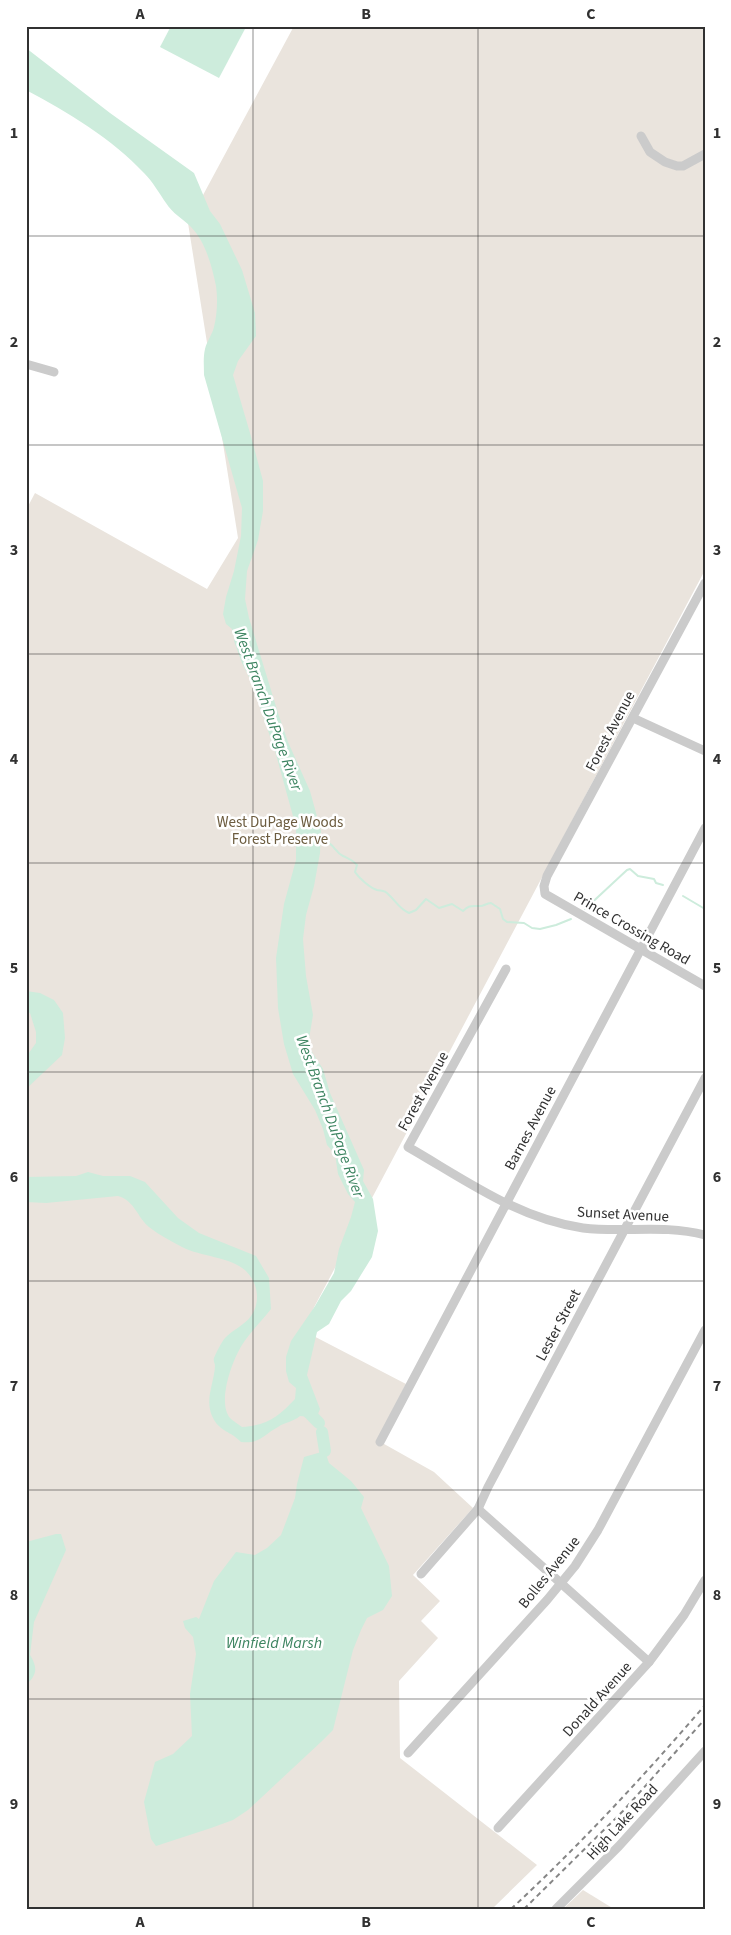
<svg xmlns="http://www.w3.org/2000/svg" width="731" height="1935" font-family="'Source Sans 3',sans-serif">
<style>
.green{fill:#eae4dd}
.water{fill:#cdecdc}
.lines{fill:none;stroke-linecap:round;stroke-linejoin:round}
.stream{stroke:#cdecdc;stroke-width:2}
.river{stroke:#cdecdc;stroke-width:12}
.minor{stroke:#cbcbcb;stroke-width:9}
.rail{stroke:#868686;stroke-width:2;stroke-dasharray:5 4;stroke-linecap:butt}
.grid{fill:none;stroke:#313131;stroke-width:1;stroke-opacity:0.55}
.labels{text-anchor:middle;stroke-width:5;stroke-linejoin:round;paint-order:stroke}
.street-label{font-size:15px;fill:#313131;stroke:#fff}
.park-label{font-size:15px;fill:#6c5c3f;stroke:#fff}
.water-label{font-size:16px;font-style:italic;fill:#3c8460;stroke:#fff}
.neatline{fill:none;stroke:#313131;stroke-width:2}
.grid-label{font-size:16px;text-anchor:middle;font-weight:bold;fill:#313131}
</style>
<rect width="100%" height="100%" fill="#fff"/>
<!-- green -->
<g class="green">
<polygon points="294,26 705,26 705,570 302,1330 406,1384 377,1440 434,1472 473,1508 413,1575 440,1601 421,1621 438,1638 399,1681 400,1758 537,1865 492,1909 26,1909 26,510 35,493 207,589 238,538 188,223"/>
<polygon points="583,1890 614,1909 563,1909"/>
</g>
<!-- water -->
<g class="water">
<polygon points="171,26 245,26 246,27 219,78 160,47"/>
<path d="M26,48l84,65 84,60 16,38 10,13 22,46 13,43 1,23 -18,25 -5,14 17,58 13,48v30l-5,29 -11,31 -2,28 4,19 29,95 10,29 22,49 11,40 -1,22 -6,33 -8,29 -3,24 3,37 7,39 -4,24 1,10 13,20 7,24 34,77 -1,11 10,18 5,32 -6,26 -21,34 -10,10 -12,23 -12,8 -10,43 13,34 -2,5 -6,3 -12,-1c-7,6 -15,6 -22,11 -15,8 -18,17 -37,15 -9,-10 -22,-11 -28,-24 -9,-18 1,-34 2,-52 0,-3 -2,-5 -1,-8 2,-5 7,-15 11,-20 7,-8 20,-13 26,-22 10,-14 7,-33 -5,-45 -17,-15 -45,-14 -64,-24 -11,-6 -23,-12 -33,-20 -12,-10 -14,-26 -31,-31l-72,7 -20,-1v-25l50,-1 12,-4 15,4h27l15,6 33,36 21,15 57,23 13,22 2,31c-9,12 -21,23 -29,36 -10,16 -25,57 -12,73 3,3 8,6 12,9 26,-2 36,-10 53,-28l1,-11 -7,-6 -3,-11v-14l5,-16 24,-35 19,-33 5,-24 12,-32 4,-15 -7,-8 -10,-20 -3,-20 -8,-9 -4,-16 -8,-19 -22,-36 -9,-30 -6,-36 -2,-50 8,-54 12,-44v-33l-21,-76 -24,-70 -9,-18 -8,-22 1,-2 -3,-10 -6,-5 -3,-10 3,-17 8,-26 7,-35 1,-28 -38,-133c0,-9 -1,-17 1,-26 2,-8 7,-14 9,-22 3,-12 4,-28 2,-41 -4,-20 -11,-45 -25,-59 -8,-8 -19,-14 -25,-24 -7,-10 -13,-21 -22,-30 -32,-34 -76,-61 -118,-83z"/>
<polygon points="26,991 40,993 54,1000 63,1013 65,1038 62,1055 26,1089 26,1057 36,1043 36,1032 30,1013 26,1012"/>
<polygon points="325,1451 329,1463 351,1481 364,1497 361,1508 389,1566 392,1596 383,1610 367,1618 361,1630 353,1650 333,1730 322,1741 248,1810 233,1820 211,1828 156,1846 151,1839 144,1802 155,1762 173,1754 192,1736 190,1694 196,1654 193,1637 185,1628 183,1621 196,1617 199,1619 214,1581 236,1552 255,1555 267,1548 281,1535 295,1498 297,1484 304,1457"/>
<path d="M56,1534h5l5,16 -32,72 -4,33c8,13 7,20 -4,30v-143z"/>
</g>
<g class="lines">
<!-- stream -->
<g class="stream">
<path d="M320,840c16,3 13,11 23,16 6,3 9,3 14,9l-2,7c4,6 15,16 22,18 4,1 8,0 11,4 8,7 11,15 21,19l7,-3 10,-11 13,9 13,-4 11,7c6,-6 8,-5 16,-5 4,1 7,-3 12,-3l9,6 3,10 4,3 17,1 8,5 8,1 16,-4 15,-6"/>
<polyline points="683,896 705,909"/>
<polyline points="585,909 627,870 630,869 638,876 654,879 656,883 663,885"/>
</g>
<!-- river -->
<g class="river">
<polyline points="303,1407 319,1423"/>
<polyline points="322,1432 325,1451"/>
</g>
<!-- minor -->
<g class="minor">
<polyline points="641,136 650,152 665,162 677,166 683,166 705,154"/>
<polyline points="26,364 54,372"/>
<polyline points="705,583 547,876 544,886 545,894 705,986"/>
<polyline points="633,718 705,751"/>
<path d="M506,969l-98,178c56,32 110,72 175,81 42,5 79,-4 122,7"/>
<polyline points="380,1442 705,828"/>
<polyline points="478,1509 649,1662"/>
<polyline points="421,1574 478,1509 488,1487 705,1078"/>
<polyline points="408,1753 547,1600 575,1566 598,1530 705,1330"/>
<polyline points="498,1828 649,1662 684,1615 705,1580"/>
<polyline points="556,1909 619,1846 705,1751"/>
</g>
<!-- rail -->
<g class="rail">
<path d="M511,1909c69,-64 133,-133 194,-204"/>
<polyline points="524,1909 623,1811 705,1719"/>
</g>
</g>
<!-- grid -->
<path class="grid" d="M253,26v1883M478,26v1883M26,236h679M26,445h679M26,654h679M26,863h679M26,1072h679M26,1281h679M26,1490h679M26,1699h679"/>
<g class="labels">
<!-- street labels -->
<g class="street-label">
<text transform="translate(610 731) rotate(-62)" y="5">Forest Avenue</text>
<text transform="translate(632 928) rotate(30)" y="5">Prince Crossing Road</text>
<text transform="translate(423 1091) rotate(-61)" y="5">Forest Avenue</text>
<text transform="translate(530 1128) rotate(-62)" y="5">Barnes Avenue</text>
<text transform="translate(623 1214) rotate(3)" y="5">Sunset Avenue</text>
<text transform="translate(558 1325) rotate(-62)" y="5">Lester Street</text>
<text transform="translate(549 1572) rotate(-51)" y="5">Bolles Avenue</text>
<text transform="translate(597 1699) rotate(-48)" y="5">Donald Avenue</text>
<text transform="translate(622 1822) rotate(-47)" y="5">High Lake Road</text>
</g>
<!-- park labels -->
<g class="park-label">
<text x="280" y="827">West DuPage Woods<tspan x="280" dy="17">Forest Preserve</tspan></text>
</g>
<!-- water labels -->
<g class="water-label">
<text transform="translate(269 709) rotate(70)" y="6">West Branch DuPage River</text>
<text transform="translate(331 1116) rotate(70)" y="6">West Branch DuPage River</text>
<text x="274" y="1648">Winfield Marsh</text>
</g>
</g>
<!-- border -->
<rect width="731" height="1935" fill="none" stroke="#ffffff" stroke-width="55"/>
<rect x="28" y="28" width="676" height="1880" class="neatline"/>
<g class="grid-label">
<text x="140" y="19">A</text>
<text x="366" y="19">B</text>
<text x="591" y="19">C</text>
<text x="14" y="138">1</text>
<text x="717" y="138">1</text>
<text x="14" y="347">2</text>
<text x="717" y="347">2</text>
<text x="14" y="555">3</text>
<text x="717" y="555">3</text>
<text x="14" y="764">4</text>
<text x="717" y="764">4</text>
<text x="14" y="973">5</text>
<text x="717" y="973">5</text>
<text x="14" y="1182">6</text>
<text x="717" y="1182">6</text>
<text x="14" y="1391">7</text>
<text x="717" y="1391">7</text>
<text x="14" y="1600">8</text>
<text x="717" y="1600">8</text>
<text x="14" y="1809">9</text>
<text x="717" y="1809">9</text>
<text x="140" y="1927">A</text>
<text x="366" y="1927">B</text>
<text x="591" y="1927">C</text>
</g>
</svg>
